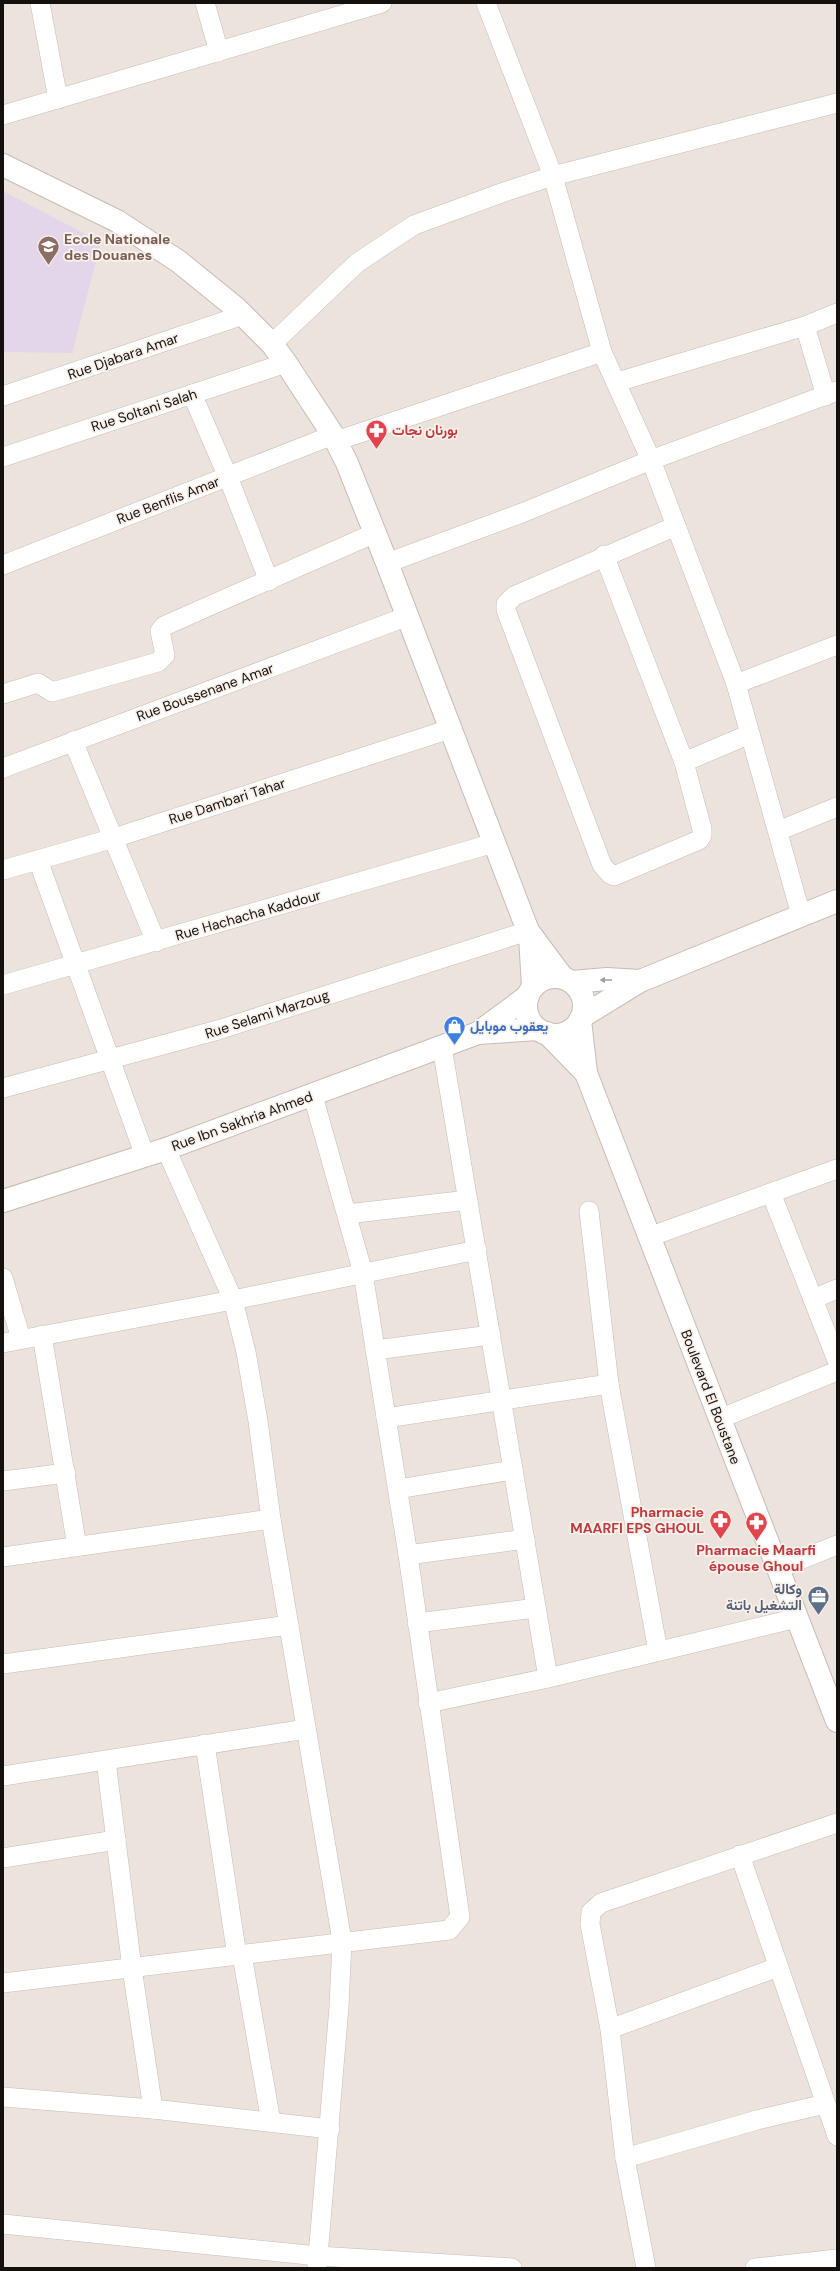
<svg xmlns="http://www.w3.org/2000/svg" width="840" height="2271" font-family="'DM Sans',Vazirmatn,sans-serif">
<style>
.education{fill:#e3d6ea}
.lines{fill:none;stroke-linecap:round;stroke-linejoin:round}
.minor-casing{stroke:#c6bcb6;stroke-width:20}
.secondary-casing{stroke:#c6bcb6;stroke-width:24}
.minor{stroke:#fff;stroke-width:19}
.secondary{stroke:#fff;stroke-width:22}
.oneway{fill:#a19f9f}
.labels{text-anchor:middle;stroke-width:3.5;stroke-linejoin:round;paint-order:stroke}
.education-label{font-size:14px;font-weight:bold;fill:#785e54;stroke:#faf1ea;text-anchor:start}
.street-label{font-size:14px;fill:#13100e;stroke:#faf1ea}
.health-label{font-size:14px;font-weight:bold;fill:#be3a42;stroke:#faf1ea;text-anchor:start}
.shop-label{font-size:14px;font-weight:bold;fill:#366cbe;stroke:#faf1ea;text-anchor:start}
.service-label{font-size:14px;font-weight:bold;fill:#4e5e75;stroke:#faf1ea;text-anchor:end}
</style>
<rect width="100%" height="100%" fill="#ede3dd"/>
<!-- education -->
<polygon class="education" points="3,191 101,242 72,353 3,352"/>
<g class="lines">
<defs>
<g id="minor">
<polyline points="40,3 58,99"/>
<polyline points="205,3 219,52"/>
<polyline points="486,3 553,176 602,352 651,460 736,684 801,915"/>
<polyline points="3,115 382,3"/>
<polyline points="805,326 826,396"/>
<polyline points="272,344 357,263 414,225 507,191 553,176 837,103"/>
<polyline points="617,382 805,326 837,313"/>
<polyline points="192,394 228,477 269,581"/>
<polyline points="3,396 243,315"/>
<polyline points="336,441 602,352"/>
<polyline points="3,457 286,363"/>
<polyline points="676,526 514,596 506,604 506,610 602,865 610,874 614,876 699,840 702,835 702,829 684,762 750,734"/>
<polyline points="604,555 684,762"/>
<polyline points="387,563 522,513 651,460 837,391"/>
<polyline points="3,565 333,435"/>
<polyline points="736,684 837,645"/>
<polyline points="3,694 38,683 52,692 158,662 165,655 160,631 164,626 375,533"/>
<polyline points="73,741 156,942"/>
<polyline points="3,768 408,616"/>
<polyline points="778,831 837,807"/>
<polyline points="38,860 145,1156"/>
<polyline points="3,870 114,838 450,729"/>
<polyline points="3,985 494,843"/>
<polyline points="442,1047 548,1678"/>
<polyline points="3,1088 218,1030 528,931"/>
<polyline points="166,1149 233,1300 246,1352 258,1421 271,1519 342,1941 339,2007 317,2268"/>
<polyline points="771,1193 837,1360"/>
<polyline points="589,1211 609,1384 658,1651"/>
<polyline points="347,1214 468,1200"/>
<polyline points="649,1237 837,1169"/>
<polyline points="3,1278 21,1339"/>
<polyline points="813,1299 837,1289"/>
<polyline points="42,1335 77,1547"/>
<polyline points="3,1343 233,1300 477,1250"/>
<polyline points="375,1350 491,1335"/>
<polyline points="386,1418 609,1384"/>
<polyline points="719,1419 837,1371"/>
<polyline points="3,1481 66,1473"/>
<polyline points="398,1489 513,1470"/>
<polyline points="408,1555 525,1539"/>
<polyline points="3,1557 271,1519"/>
<polyline points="778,1569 837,1545"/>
<polyline points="417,1623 536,1608"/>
<polyline points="3,1664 289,1625"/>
<polyline points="428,1703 548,1678 797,1618"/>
<polyline points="205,1744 237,1956"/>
<polyline points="106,1761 132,1968 153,2109"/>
<polyline points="3,1776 306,1729"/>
<polyline points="740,1855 837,2136"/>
<polyline points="3,1858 116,1840"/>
<polyline points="242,1955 271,2122"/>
<polyline points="3,1983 449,1930 460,1917 408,1555 363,1273 313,1096"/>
<polyline points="610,2029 778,1967"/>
<polyline points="3,2097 153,2109 330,2129"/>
<polyline points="625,2158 757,2120 825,2104"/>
<polyline points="3,2224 318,2256 512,2268"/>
<polyline points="646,2268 625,2158 610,2029 590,1924 591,1912 601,1903 837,1823"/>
<polyline points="755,2268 837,2259"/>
</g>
<g id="secondary">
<polyline points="3,165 117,221 178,261 236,308 272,344 286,363 333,435 347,463 387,563 528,931 563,978"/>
<polyline points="530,936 533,987"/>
<circle cx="555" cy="1006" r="29"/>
<polyline points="572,982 607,979 640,981"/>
<polyline points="583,1016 640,981 837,901"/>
<polyline points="580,1020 586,1073 837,1721"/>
<polyline points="478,1033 538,1029"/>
<polyline points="547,1033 586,1073"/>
<polyline points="3,1201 166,1149 478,1033 528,996"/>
</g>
</defs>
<!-- minor casing -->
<use href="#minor" class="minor-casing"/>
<!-- secondary casing -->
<use href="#secondary" class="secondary-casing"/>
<!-- minor -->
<use href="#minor" class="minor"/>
<!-- secondary -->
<use href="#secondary" class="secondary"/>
</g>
<!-- one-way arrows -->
<defs><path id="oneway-solid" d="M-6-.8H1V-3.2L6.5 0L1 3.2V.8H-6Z"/></defs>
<use class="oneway" href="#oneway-solid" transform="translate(606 980) rotate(180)"/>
<!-- icons -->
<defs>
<symbol id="university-pin" viewBox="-11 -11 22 30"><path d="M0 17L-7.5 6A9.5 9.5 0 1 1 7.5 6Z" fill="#8d6e63" stroke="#faf1ea"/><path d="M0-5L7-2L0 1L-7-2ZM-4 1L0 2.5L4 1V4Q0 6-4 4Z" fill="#fff"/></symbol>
<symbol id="pharmacy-pin" viewBox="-11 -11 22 30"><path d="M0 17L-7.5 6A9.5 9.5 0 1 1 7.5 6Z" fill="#e0444e" stroke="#faf1ea"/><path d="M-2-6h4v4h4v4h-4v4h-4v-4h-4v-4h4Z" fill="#fff"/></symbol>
<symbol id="shop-pin" viewBox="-11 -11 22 30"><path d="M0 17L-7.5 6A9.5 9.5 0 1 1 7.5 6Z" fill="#3f7fe0" stroke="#faf1ea"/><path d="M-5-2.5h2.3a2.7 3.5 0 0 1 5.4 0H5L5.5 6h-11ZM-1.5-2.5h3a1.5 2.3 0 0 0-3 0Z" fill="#fff"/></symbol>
<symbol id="office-pin" viewBox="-11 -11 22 30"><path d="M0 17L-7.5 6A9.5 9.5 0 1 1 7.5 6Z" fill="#5c6f8a" stroke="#faf1ea"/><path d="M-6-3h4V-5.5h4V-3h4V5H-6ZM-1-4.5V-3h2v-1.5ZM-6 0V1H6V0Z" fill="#fff"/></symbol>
</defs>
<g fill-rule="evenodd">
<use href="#university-pin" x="36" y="234" width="25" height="34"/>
<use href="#pharmacy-pin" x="364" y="418" width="25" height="34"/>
<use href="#shop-pin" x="442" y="1014" width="25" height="34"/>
<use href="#pharmacy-pin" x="708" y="1508" width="25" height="34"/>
<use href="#pharmacy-pin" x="744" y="1510" width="25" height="34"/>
<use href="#office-pin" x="806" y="1584" width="25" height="34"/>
</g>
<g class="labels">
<!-- education labels -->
<g class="education-label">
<text x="64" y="244">Ecole Nationale<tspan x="64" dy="16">des Douanes</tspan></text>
</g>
<!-- street labels -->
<g class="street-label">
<text transform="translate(123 356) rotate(-19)" y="5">Rue Djabara Amar</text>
<text transform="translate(144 410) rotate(-18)" y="5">Rue Soltani Salah</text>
<text transform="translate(168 500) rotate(-21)" y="5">Rue Benflis Amar</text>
<text transform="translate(205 692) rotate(-20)" y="5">Rue Boussenane Amar</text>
<text transform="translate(227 801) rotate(-18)" y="5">Rue Dambari Tahar</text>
<text transform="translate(248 915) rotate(-16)" y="5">Rue Hachacha Kaddour</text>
<text transform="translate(267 1014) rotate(-18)" y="5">Rue Selami Marzoug</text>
<text transform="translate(242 1121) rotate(-20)" y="5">Rue Ibn Sakhria Ahmed</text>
<text transform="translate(711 1397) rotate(69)" y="5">Boulevard El Boustane</text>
</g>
<!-- health labels -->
<g class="health-label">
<text x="392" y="435">بورنان نجات</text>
<text x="704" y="1517" text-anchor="end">Pharmacie<tspan x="704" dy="16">MAARFI EPS GHOUL</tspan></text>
<text x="756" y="1555" text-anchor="middle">Pharmacie Maarfi<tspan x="756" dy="16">épouse Ghoul</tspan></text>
</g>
<!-- shop labels -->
<g class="shop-label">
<text x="470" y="1031">يعقوب موبايل</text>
</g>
<!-- service labels -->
<g class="service-label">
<text x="802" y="1594">وكالة<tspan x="802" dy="16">التشغيل باتنة</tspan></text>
</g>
</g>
<!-- border -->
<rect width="840" height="2271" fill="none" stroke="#13100e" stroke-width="8"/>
</svg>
